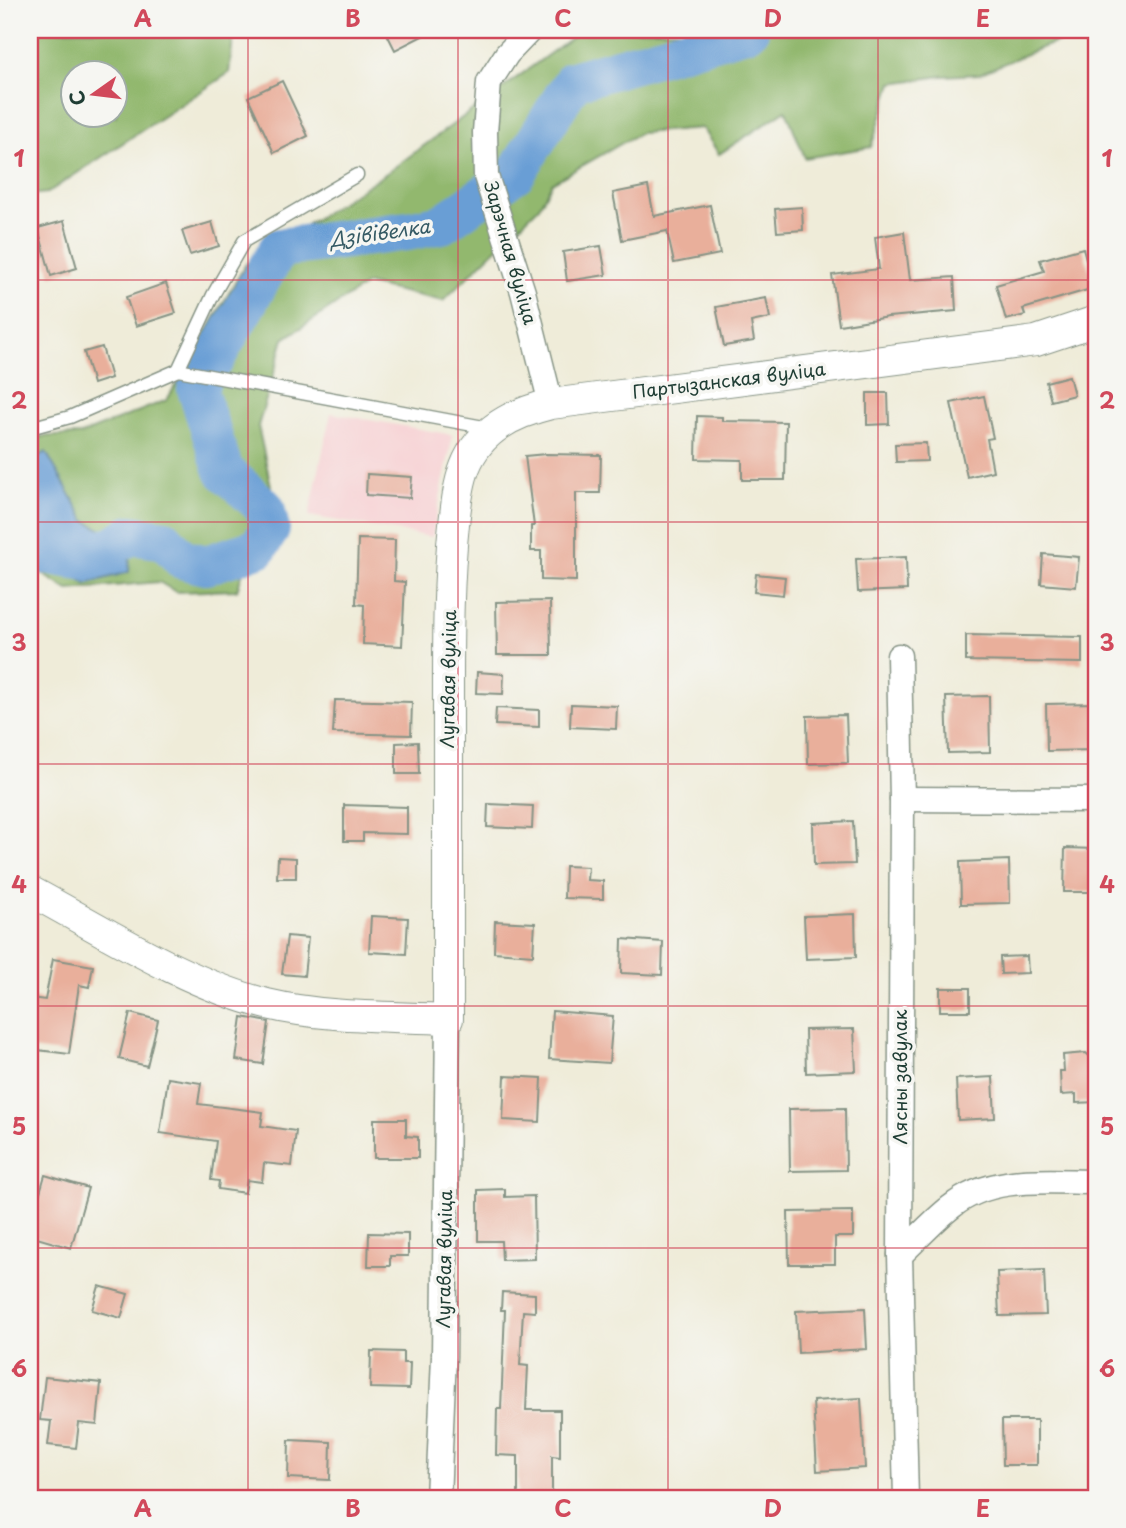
<svg xmlns="http://www.w3.org/2000/svg" width="1126" height="1528" font-family="'Playpen Sans',sans-serif">
<style>
.built{fill:#f7cfd2}
.forest{fill:#92b86e;stroke:#587a51;stroke-width:2;fill-rule:evenodd}
.water{fill:#699ed5;stroke:#446e84;stroke-width:2}
.lines{fill:none;stroke-linecap:round;stroke-linejoin:round}
.river{stroke:#699ed5;stroke-width:40}
.building{fill:#e9af9b}
.service-casing{stroke:#879486;stroke-width:15}
.minor-casing{stroke:#879486;stroke-width:27}
.tertiary-casing{stroke:#879486;stroke-width:32}
.service{stroke:#fff;stroke-width:12}
.minor{stroke:#fff;stroke-width:24}
.tertiary{stroke:#fff;stroke-width:30}
.grid{fill:none;stroke:#d1495b;stroke-width:2;stroke-opacity:0.55}
.labels{text-anchor:middle;stroke-width:7;stroke-linejoin:round;paint-order:stroke}
.street-label{font-size:18px;fill:#1f3d34;stroke:#f6f6f2}
.water-label{font-size:19px;font-style:italic;fill:#355a64;stroke:#f6f6f2}
.neatline{fill:none;stroke:#d1495b;stroke-width:2.5}
.grid-label{font-size:23px;text-anchor:middle;font-weight:bold;fill:#d1495b}
</style>
<rect width="100%" height="100%" fill="#f6f6f2"/>
<filter id="ink" filterUnits="userSpaceOnUse"><feTurbulence type="fractalNoise" baseFrequency=".0143" numOctaves="2"/><feDisplacementMap in="SourceGraphic" scale="14" xChannelSelector="R" yChannelSelector="G"/><feConvolveMatrix kernelMatrix="1 2 1 2 8 2 1 2 1" color-interpolation-filters="sRGB"/></filter>
<filter id="wash" filterUnits="userSpaceOnUse"><feTurbulence type="fractalNoise" baseFrequency=".00686" numOctaves="4" result="noise"/><feDisplacementMap in="SourceGraphic" scale="28" xChannelSelector="R" yChannelSelector="G"/><feGaussianBlur stdDeviation="1.57" result="paint"/><feColorMatrix in="noise" values="0 0 0 0 0 0 0 0 0 0 0 0 0 0 0 0 0 1.4 0 .05"/><feComposite in="paint" operator="in"/></filter>
<g filter="url(#wash)">
<rect width="100%" height="100%" fill="#efecd9"/>
<!-- built -->
<polygon class="built" points="331,413 453,435 432,537 309,516"/>
<!-- forest -->
<g class="forest">
<path d="M30,30h204l-5,43 -182,120 -17,2zM74,74h42v42h-42z"/>
<polygon points="582,30 1092,30 1043,47 979,74 942,76 892,83 871,147 805,158 786,110 719,154 702,128 640,133 552,183 539,207 443,301 367,284 284,339 258,426 271,486 237,590 176,592 159,582 68,590 30,566 30,437 80,435 167,400 246,264 388,172"/>
</g>
<!-- water -->
<polygon class="water" points="46,452 85,520 104,531 131,535 129,572 86,584 54,560 30,568 30,461"/>
<g class="lines">
<!-- river -->
<g class="river">
<polyline points="213,362 279,248 408,231 442,224 516,173 573,81 749,30"/>
<polyline points="30,552 87,561 131,535 165,540 182,559 206,565 258,548 270,529 265,508 224,471 197,389 201,381"/>
</g>
</g>
<g id="blocks">
<!-- building -->
<g class="building">
<polygon points="385,30 434,30 395,50"/>
<polygon points="282,81 308,136 274,153 248,97"/>
<polygon points="648,186 654,216 710,205 720,254 674,263 667,231 622,240 613,193"/>
<polygon points="802,207 803,230 777,232 775,209"/>
<polygon points="64,221 77,268 51,276 38,228"/>
<polygon points="212,222 219,246 190,255 182,231"/>
<polygon points="904,232 910,280 954,277 956,311 888,317 839,325 832,275 879,269 875,237"/>
<polygon points="601,246 606,275 567,281 563,252"/>
<polygon points="1083,248 1094,288 1023,309 1025,315 1006,320 996,285 1044,271 1040,260"/>
<polygon points="166,283 176,313 136,326 126,297"/>
<polygon points="766,298 770,318 751,322 754,341 724,346 716,307"/>
<polygon points="102,347 111,378 93,384 84,352"/>
<polygon points="1069,376 1074,395 1051,401 1046,382"/>
<polygon points="867,393 888,393 889,424 867,425"/>
<polygon points="984,396 993,438 987,439 993,471 967,477 951,403"/>
<polygon points="697,416 722,417 722,421 786,422 785,480 742,480 742,460 696,459"/>
<polygon points="926,443 927,461 896,462 895,444"/>
<polygon points="546,454 601,455 600,493 576,493 576,581 541,580 541,551 531,551 531,526 534,526 525,456"/>
<polygon points="367,474 412,477 410,498 366,495"/>
<polygon points="358,539 395,540 394,581 405,582 402,646 363,644 364,605 356,604"/>
<polygon points="1043,554 1079,557 1076,587 1041,584"/>
<polygon points="906,557 907,590 858,592 856,559"/>
<polygon points="756,574 785,577 783,595 754,592"/>
<polygon points="550,601 551,655 497,655 496,602"/>
<polygon points="966,635 1082,637 1082,663 966,661"/>
<polygon points="477,672 504,674 503,694 476,693"/>
<polygon points="989,696 990,752 948,753 946,697"/>
<polygon points="335,700 412,702 411,735 333,733"/>
<polygon points="1096,703 1096,750 1047,751 1046,704"/>
<polygon points="571,704 617,706 616,729 570,727"/>
<polygon points="496,708 539,710 539,727 495,725"/>
<polygon points="846,715 848,763 808,764 807,716"/>
<polygon points="418,742 419,774 396,774 396,743"/>
<polygon points="488,804 533,806 532,829 487,827"/>
<polygon points="344,805 407,807 407,834 363,833 363,841 344,841"/>
<polygon points="853,821 855,864 814,865 813,823"/>
<polygon points="1065,848 1096,849 1096,892 1064,892"/>
<polygon points="278,857 296,858 296,878 277,878"/>
<polygon points="1009,860 1010,903 961,904 960,862"/>
<polygon points="565,866 588,867 587,880 603,881 603,899 564,898"/>
<polygon points="855,914 856,957 806,959 804,916"/>
<polygon points="371,916 408,918 406,954 369,952"/>
<polygon points="495,921 535,923 533,955 494,952"/>
<polygon points="287,936 308,938 304,976 282,974"/>
<polygon points="622,939 663,942 662,975 621,973"/>
<polygon points="1027,956 1028,973 1001,974 1000,957"/>
<polygon points="53,959 93,966 89,987 79,985 69,1054 30,1049 30,998 45,1000"/>
<rect x="940" y="988" width="30" height="23"/>
<polygon points="552,1011 613,1016 609,1063 549,1059"/>
<polygon points="130,1013 158,1020 147,1066 119,1059"/>
<polygon points="242,1017 269,1022 263,1064 236,1060"/>
<polygon points="854,1029 856,1071 806,1073 805,1030"/>
<polygon points="1086,1053 1096,1062 1096,1102 1076,1103 1076,1094 1061,1095 1060,1071 1064,1071 1063,1055"/>
<polygon points="505,1076 542,1078 540,1122 503,1120"/>
<polygon points="993,1077 995,1118 958,1120 956,1079"/>
<polygon points="168,1078 201,1083 198,1104 263,1112 261,1126 296,1131 292,1166 264,1163 262,1182 247,1180 245,1193 218,1189 219,1181 211,1180 216,1141 160,1133"/>
<polygon points="845,1108 846,1170 790,1171 789,1109"/>
<polygon points="374,1119 406,1119 406,1136 418,1137 418,1158 374,1158"/>
<polygon points="45,1175 88,1188 71,1248 30,1236 30,1212 34,1213"/>
<polygon points="505,1189 505,1197 534,1196 535,1259 502,1260 501,1241 478,1241 478,1190"/>
<polygon points="853,1211 853,1237 835,1237 835,1264 789,1264 788,1212"/>
<polygon points="369,1233 408,1234 408,1256 390,1256 390,1266 368,1266"/>
<polygon points="1044,1270 1046,1315 999,1316 997,1272"/>
<polygon points="99,1286 128,1294 121,1318 92,1310"/>
<polygon points="502,1292 535,1294 535,1312 523,1311 520,1365 528,1366 526,1410 560,1410 560,1457 552,1456 552,1498 518,1498 518,1456 496,1455 497,1409 501,1409 505,1310 501,1310"/>
<polygon points="865,1308 867,1349 798,1353 796,1311"/>
<polygon points="371,1351 403,1352 403,1363 410,1363 409,1389 370,1388"/>
<polygon points="45,1377 101,1383 97,1425 79,1423 76,1448 48,1445 51,1421 40,1420"/>
<polygon points="861,1398 865,1468 817,1471 813,1401"/>
<polygon points="1002,1420 1037,1420 1037,1465 1003,1465"/>
<polygon points="289,1440 331,1442 330,1480 288,1478"/>
</g>
</g>
</g>
<g filter="url(#ink)">
<use href="#blocks" fill-opacity="0" stroke="#879486" stroke-width="2"/>
<g class="lines">
<defs>
<g id="service">
<polyline points="178,370 213,295 244,241 357,175"/>
<polyline points="30,428 70,417 178,370 489,428"/>
</g>
<g id="minor">
<polyline points="530,30 507,54 489,82 485,132 486,176 523,292 551,404"/>
<polyline points="899,656 902,799 900,1255 906,1498"/>
<polyline points="902,799 1096,800"/>
<path d="M900,1255c17,-16 33,-34 51,-48 40,-33 96,-25 145,-25"/>
<polyline points="438,1498 444,1356 448,1019"/>
</g>
<path id="tertiary" d="M30,891c73,39 156,93 237,113 58,14 122,12 181,15 0,-110 0,-220 0,-330 0,-55 0,-110 6,-165 2,-18 4,-39 11,-57 15,-38 49,-54 86,-63l485,-63 60,-20"/>
</defs>
<!-- service casing -->
<use href="#service" class="service-casing"/>
<!-- minor casing -->
<use href="#minor" class="minor-casing"/>
<!-- tertiary casing -->
<use href="#tertiary" class="tertiary-casing"/>
<!-- service -->
<use href="#service" class="service"/>
<!-- minor -->
<use href="#minor" class="minor"/>
<!-- tertiary -->
<use href="#tertiary" class="tertiary"/>
</g>
</g>
<!-- grid -->
<path class="grid" d="M248,30v1468M458,30v1468M668,30v1468M878,30v1468M30,280h1066M30,522h1066M30,764h1066M30,1006h1066M30,1248h1066"/>
<g class="labels">
<!-- street labels -->
<g class="street-label">
<text transform="translate(510 253) rotate(74)" y="6">Зарэчная вуліца</text>
<text transform="translate(729 381) rotate(-7)" y="6">Партызанская вуліца</text>
<text transform="translate(449 679) rotate(-89)" y="6">Лугавая вуліца</text>
<text transform="translate(901 1077) rotate(-90)" y="6">Лясны завулак</text>
<text transform="translate(445 1259) rotate(-89)" y="6">Лугавая вуліца</text>
</g>
<!-- water labels -->
<g class="water-label">
<text transform="translate(380 233) rotate(-8)" y="7">Дзівівелка</text>
</g>
</g>
<!-- margin -->
<rect width="1126" height="1528" fill="none" stroke="#f6f6f2" stroke-width="77"/>
<!-- north arrow -->
<g transform="translate(94 94) rotate(256)"><circle r="33" fill="#f6f6f2" stroke="#a0aca6" stroke-width="2"/>
<path d="M0-5L12 26L0 18L-12 26Z" fill="#d1495b"/>
<text y="-10" font-size="19" font-weight="bold" text-anchor="middle" fill="#1f3d34">С</text>
</g>
<rect x="38" y="38" width="1050" height="1452" class="neatline"/>
<g class="grid-label">
<text x="143" y="27">A</text>
<text x="353" y="27">B</text>
<text x="563" y="27">C</text>
<text x="773" y="27">D</text>
<text x="983" y="27">E</text>
<text x="19" y="167">1</text>
<text x="1107" y="167">1</text>
<text x="19" y="409">2</text>
<text x="1107" y="409">2</text>
<text x="19" y="651">3</text>
<text x="1107" y="651">3</text>
<text x="19" y="893">4</text>
<text x="1107" y="893">4</text>
<text x="19" y="1135">5</text>
<text x="1107" y="1135">5</text>
<text x="19" y="1377">6</text>
<text x="1107" y="1377">6</text>
<text x="143" y="1517">A</text>
<text x="353" y="1517">B</text>
<text x="563" y="1517">C</text>
<text x="773" y="1517">D</text>
<text x="983" y="1517">E</text>
</g>
</svg>
